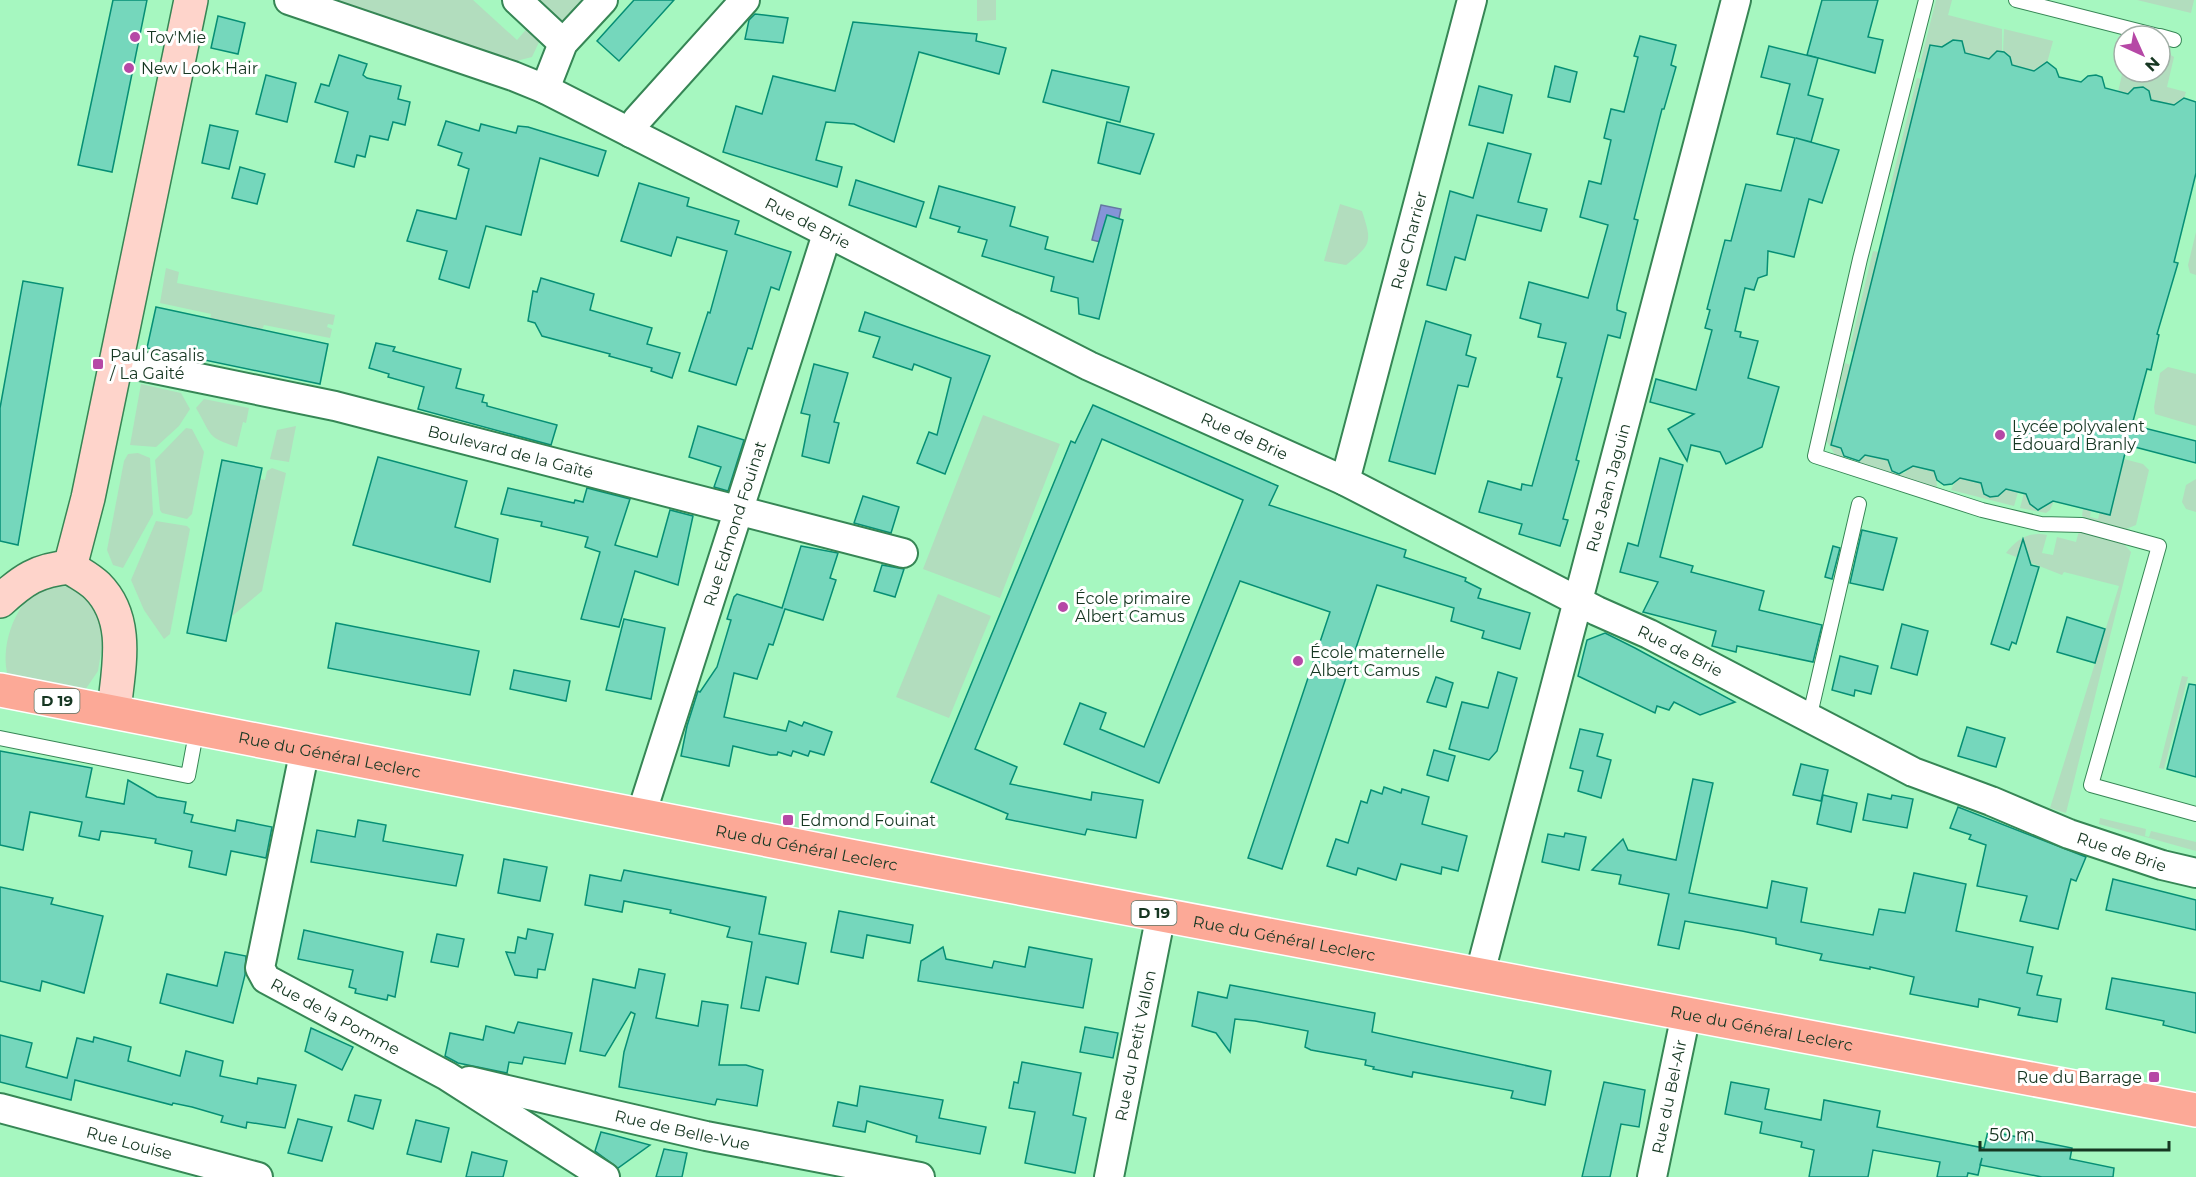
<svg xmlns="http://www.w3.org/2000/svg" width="2196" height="1177" font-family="Montserrat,sans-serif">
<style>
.green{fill:#b2ddbe}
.water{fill:#8594d7;stroke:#6478a1;stroke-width:1.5}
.building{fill:#75d7bc;stroke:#068f75;stroke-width:1.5}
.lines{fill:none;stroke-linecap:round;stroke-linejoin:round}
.lane-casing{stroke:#368655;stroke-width:16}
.street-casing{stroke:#368655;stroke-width:32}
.secondary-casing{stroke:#368655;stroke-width:36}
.primary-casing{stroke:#fff;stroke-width:36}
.lane{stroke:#fff;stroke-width:14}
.street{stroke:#fff;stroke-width:28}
.secondary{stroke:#fed4cb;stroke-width:33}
.primary{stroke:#fca997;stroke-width:33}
.poi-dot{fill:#b648a6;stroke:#fff;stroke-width:2}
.labels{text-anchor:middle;stroke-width:6;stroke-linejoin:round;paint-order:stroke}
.shield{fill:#fff;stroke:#5c7364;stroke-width:1.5}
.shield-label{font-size:15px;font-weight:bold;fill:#163722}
.poi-label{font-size:16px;fill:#163722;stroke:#fff;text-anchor:start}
.street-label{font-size:16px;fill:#163722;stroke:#fff}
</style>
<rect width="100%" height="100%" fill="#a6f7c0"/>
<!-- green -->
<g class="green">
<polygon points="330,0 473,0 517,40 530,25 540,40 532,57 516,61"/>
<polygon points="532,0 590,0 565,24 558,23"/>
<polygon points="977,0 996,0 996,20 977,21"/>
<polygon points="1936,0 1952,0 1948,15 2002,29 2002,52 1990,60 1964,53 1961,42 1953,40 1946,44 1923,73 1918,72"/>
<polygon points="2137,0 2194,0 2191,13"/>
<polygon points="2004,29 2053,41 2047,63 2037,71 2010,65 2010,57 2003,52"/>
<polygon points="2161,49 2174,57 2167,87 2186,92 2184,98 2176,106 2150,99 2149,91 2143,87 2134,88 2129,95 2118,92 2124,66 2124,72 2160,72"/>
<polygon points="1917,78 1922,79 1893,193 1889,192"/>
<path d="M1340,204l22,7c10,31 10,33 -16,54l-22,-4z"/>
<polygon points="2196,232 2196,275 2190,273 2188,265"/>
<polygon points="1873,251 1879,252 1854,352 1849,351"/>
<polygon points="166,268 179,272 177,283 335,315 333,325 328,324 327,327 332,329 330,338 264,325 262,330 210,319 211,314 160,303"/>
<polygon points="1845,363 1851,365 1841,403 1837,396"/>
<polygon points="2168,367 2196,374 2196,426 2155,414 2154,407 2160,373"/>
<polygon points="141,384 181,393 190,409 179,426 156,447 130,445"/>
<path d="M204,399l45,9 -3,15 -3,-1 -6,25c-31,-10 -25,-12 -41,-39z"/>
<polygon points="983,415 1060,444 1000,598 923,569"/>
<polygon points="1837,418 1831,445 1844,448 1843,454 1848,461 1859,461 1864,454 1890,461 1891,469 1897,474 1905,473 1910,466 1936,472 1937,488 1849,466 1837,458 1826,440 1830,424"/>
<polygon points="296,426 289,462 270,459 277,430"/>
<polygon points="186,428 192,429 204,452 192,514 187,519 162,513 160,510 155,460"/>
<polygon points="138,453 150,458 153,514 123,568 113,565 107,550 124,461 128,454"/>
<polygon points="2124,459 2143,464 2149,470 2136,525 2126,529 2086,518 2082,516 2083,508 2091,510 2090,517 2098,519 2100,512 2110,514"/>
<polygon points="272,468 286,473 262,591 231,617 260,479 265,480 267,471"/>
<polygon points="1957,477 1983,483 1990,497 1998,496 2003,488 2018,492 2014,506 1951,490"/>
<polygon points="2196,479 2196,512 2186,509 2182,502 2186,485"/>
<polygon points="2024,493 2029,495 2030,504 2037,509 2045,507 2050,500 2054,501 2050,510 2046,513 2020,508"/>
<polygon points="156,521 187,526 190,529 170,634 164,639 144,610 131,580"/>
<path d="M2079,531l44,12 8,9 -65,261 -16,-5 69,-222 -55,-14 -2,3 -56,-22c10,-13 23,-22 41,-18l-5,18 11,2 4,-18 19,5z"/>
<path d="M59,586l18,1 7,5 21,36 -7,43 -13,19 -77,-14c-8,-27 5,-68 28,-84 6,-3 16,-4 23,-6z"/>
<polygon points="938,594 991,616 949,718 896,697"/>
<polygon points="2182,676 2188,677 2164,769 2159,768"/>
<polygon points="2100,818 2146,829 2145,836 2149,837 2151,831 2196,842 2196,851 2099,824"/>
</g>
<!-- water -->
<polygon class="water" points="1101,205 1121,209 1113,245 1092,240"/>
<!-- building -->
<g class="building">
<polygon points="113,0 147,0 112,172 78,165"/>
<polygon points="634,0 674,0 619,61 597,41"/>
<polygon points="1822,0 1878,0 1868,37 1883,40 1875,73 1807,55"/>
<polygon points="755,14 788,18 783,43 745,39 749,20"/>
<polygon points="218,16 245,23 238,54 211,48"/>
<polygon points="853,22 977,34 976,41 1006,48 999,74 919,52 894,142 854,124 826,122 816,160 842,167 837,187 723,152 736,106 762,114 773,76 835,91"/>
<polygon points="1640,36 1676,45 1671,65 1676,67 1664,109 1662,109 1634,219 1638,220 1617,305 1617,310 1626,313 1620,338 1608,335 1576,460 1579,461 1563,519 1568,520 1560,546 1519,534 1522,524 1479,512 1488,481 1521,490 1522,484 1532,486 1562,378 1557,377 1566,343 1538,337 1541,324 1520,318 1529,282 1588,298 1608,225 1580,217 1589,181 1601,184 1611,140 1604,138 1611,109 1624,112 1638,57 1634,56"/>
<polygon points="1953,40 1962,41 1965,53 1989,59 1997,51 2004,52 2010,57 2012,65 2034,71 2047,62 2056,69 2059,77 2081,82 2088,76 2096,75 2102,77 2105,88 2128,94 2134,88 2143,87 2149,91 2151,100 2174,105 2184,98 2196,102 2196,173 2174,262 2178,263 2157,334 2159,335 2151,370 2147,369 2132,425 2196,441 2196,463 2127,445 2110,515 2053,501 2038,510 2030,504 2026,494 2006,489 1998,496 1990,497 1984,494 1981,483 1960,478 1952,484 1944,485 1937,480 1934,471 1913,466 1899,474 1892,471 1888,460 1865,455 1859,461 1844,456 1841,448 1831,445 1930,45 1942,47"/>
<polygon points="1769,46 1818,58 1808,95 1823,99 1811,142 1796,138 1839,150 1822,203 1809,199 1794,257 1768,251 1767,275 1758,278 1754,290 1745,288 1735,331 1741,332 1740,337 1758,341 1748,378 1779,387 1762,447 1726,464 1720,452 1691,445 1687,461 1668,429 1694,414 1650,402 1656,379 1696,390 1712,330 1705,328 1710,310 1707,309 1725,240 1731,241 1746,184 1781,191 1795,138 1777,134 1790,84 1761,77"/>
<polygon points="339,55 367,64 363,75 367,78 401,86 398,99 410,102 405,125 393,122 388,140 370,136 365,157 357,155 354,167 335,162 348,112 315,102 321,84 329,86"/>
<polygon points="1555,66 1577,72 1570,102 1548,97"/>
<polygon points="1052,70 1129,87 1120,122 1043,102"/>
<polygon points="266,75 296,83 287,122 256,114"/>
<polygon points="1479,86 1512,95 1503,133 1469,125"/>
<polygon points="446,121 479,131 481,124 516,133 518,126 528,127 606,151 598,176 540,158 521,235 486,226 469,288 439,279 447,251 407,241 417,210 456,219 469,169 458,165 462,153 438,145"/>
<polygon points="1107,122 1154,134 1140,174 1098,163"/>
<polygon points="210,125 238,131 229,169 202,163"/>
<polygon points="1488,143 1531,154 1518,202 1547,209 1541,231 1477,215 1465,260 1455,257 1446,290 1427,285 1450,191 1473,198"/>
<polygon points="240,167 265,174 257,204 232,198"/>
<polygon points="856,180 924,202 916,227 849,205"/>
<polygon points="639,183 689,198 687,206 739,221 735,234 791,252 779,290 771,287 752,349 748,348 736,385 689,371 708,312 710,313 727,251 677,237 671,256 621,241"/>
<polygon points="939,186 1015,207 1010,226 1048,237 1045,249 1093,262 1107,215 1123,220 1099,319 1079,314 1078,298 1051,291 1054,277 982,256 987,240 958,232 960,227 930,218"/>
<polygon points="541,278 594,294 590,310 652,328 647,344 680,353 672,378 651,371 652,368 609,356 610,354 542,336 535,323 528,321 533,291 537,292"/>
<polygon points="23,281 63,288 18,545 0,541 0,408"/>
<polygon points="156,307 328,344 320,384 147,348"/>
<polygon points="865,312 990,356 945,474 917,463 929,432 937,435 951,378 914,364 912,370 873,357 880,337 859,331"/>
<polygon points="1426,321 1471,335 1466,355 1476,358 1468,387 1458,385 1435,474 1389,461"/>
<polygon points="376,343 395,347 393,351 461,369 456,388 484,395 482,402 487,403 487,406 557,425 551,445 418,409 424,387 388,377 389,374 369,368"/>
<polygon points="814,364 848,373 834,422 839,423 829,463 802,456 810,415 801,413"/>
<polygon points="1093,405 1278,486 1269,505 1406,550 1404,557 1466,578 1465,581 1481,589 1478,598 1530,613 1520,649 1482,638 1484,631 1451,621 1454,608 1377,585 1282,869 1248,858 1330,612 1240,581 1159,783 1064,744 1080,703 1106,713 1100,729 1144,747 1243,500 1102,439 975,749 1017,767 1010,784 1091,800 1092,792 1143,800 1136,838 1087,829 1085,835 1006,819 1008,814 931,782 1071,441 1075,443"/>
<polygon points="698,426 744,440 728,491 714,487 721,467 689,457"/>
<polygon points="378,457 467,481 455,527 498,539 490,582 353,545"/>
<polygon points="1660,458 1683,465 1660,557 1693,566 1691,572 1764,591 1759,610 1822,625 1813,662 1737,646 1736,652 1712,646 1716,631 1643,612 1658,582 1620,572 1628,543 1638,546"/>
<polygon points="222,460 262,468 226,641 187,633"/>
<polygon points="508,488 574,503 575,500 583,502 587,488 630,499 615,545 657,557 670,510 693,516 678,585 635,571 619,627 581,619 600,552 585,547 588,537 541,526 542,522 501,514"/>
<polygon points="863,496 899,507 891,533 854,523"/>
<polygon points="1862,530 1897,538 1883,590 1850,583"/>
<polygon points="2023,539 2031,565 2039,567 2016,644 2012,642 2009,650 1991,644"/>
<polygon points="801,546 838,553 830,578 836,580 823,620 785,609 773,645 769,644 757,679 734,673 724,717 786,731 789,721 802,726 804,722 832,732 824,755 810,751 808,756 793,751 791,756 778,752 777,755 770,755 733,746 729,766 681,756 687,726 698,691 700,692 717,667 731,620 727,619 734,597 737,594 782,608"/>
<polygon points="1833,546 1840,548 1832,579 1825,577"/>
<polygon points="882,565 904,569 895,597 874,591"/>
<polygon points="2067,617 2105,629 2095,663 2057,652"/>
<polygon points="624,619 665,628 651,699 606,690"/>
<polygon points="336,623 479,651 470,695 328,668"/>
<polygon points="1902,624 1928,631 1917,675 1891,668"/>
<polygon points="1605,633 1635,648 1735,702 1700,715 1674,702 1669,710 1657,706 1655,713 1578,676 1587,640"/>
<polygon points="1840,656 1878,666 1871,694 1855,690 1854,696 1832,690"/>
<polygon points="514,670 570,681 566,701 510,689"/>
<polygon points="1498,672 1517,678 1497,751 1489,760 1449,749 1462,702 1488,708"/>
<polygon points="1436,677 1453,683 1446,707 1427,702"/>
<polygon points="2189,684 2196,685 2196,777 2167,769"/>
<polygon points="1967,727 2005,738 1996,767 1958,756"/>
<polygon points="1580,729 1603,734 1597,756 1611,760 1601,798 1578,791 1583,771 1570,768"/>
<polygon points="1434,750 1455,756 1448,781 1427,775"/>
<polygon points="0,751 92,768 86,797 124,804 128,780 157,797 186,802 184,813 193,815 191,822 235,831 237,820 272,827 266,858 231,851 226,875 189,867 192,851 155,843 156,839 118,833 101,831 99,840 79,836 82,822 30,812 23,850 0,845"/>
<polygon points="1801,764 1828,770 1821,801 1793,795"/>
<polygon points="1693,779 1713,783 1689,893 1767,908 1772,881 1807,888 1801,922 1873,935 1879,909 1905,913 1914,873 1966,884 1956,931 2033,947 2027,973 2042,976 2037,995 2061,999 2057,1022 2018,1015 2020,1008 1979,999 1978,1007 1910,994 1914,977 1870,967 1870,969 1820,960 1822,954 1776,944 1776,938 1742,931 1685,921 1679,949 1658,945 1669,894 1619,884 1621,875 1592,870 1623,839 1628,850 1676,860"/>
<polygon points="1384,787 1401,793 1402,789 1429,797 1422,824 1467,836 1458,871 1442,867 1441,874 1401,864 1396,880 1358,868 1356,875 1327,866 1336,839 1348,843 1361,801 1367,803 1371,790 1382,794"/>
<polygon points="1868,794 1891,799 1892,795 1913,799 1907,828 1863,820"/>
<polygon points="1823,795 1857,803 1851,832 1817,824"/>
<polygon points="1958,807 2086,857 2076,881 2071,879 2058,929 2020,921 2027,896 1977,886 1986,845 1969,839 1971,835 1950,828"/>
<polygon points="358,820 386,825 383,841 463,855 456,886 311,862 317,830 355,837"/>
<polygon points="1565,833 1586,837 1579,870 1542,862 1548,834 1564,837"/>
<polygon points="504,859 547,867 540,901 498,893"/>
<polygon points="624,870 766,897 759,934 806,943 798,984 766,977 759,1011 741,1008 752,942 727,937 730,927 670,913 671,910 624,901 622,912 585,905 590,875 621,881"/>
<polygon points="2113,879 2196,900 2196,930 2106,910"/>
<polygon points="0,887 53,898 51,904 103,916 84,993 42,981 40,991 0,981"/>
<polygon points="839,911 913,925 910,943 867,935 863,958 831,952"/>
<polygon points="528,929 553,934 545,970 538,969 537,978 515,975 506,952 515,953 518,937 526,939"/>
<polygon points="304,930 403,952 395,997 388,995 387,1000 355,993 356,989 349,987 353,970 298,959"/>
<polygon points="437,934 464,939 458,967 431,962"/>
<polygon points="943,947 946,959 992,968 994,961 1025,967 1029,947 1092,959 1083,1008 918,981 921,961"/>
<polygon points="225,952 246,956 245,975 233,1023 160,1003 167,974 217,986"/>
<polygon points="639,969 665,974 656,1018 698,1026 702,1001 728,1005 719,1065 746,1065 763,1070 757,1106 717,1099 715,1105 619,1087 624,1052 635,1014 631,1012 605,1056 580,1051 593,979 635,988"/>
<polygon points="2112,978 2196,993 2196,1033 2163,1025 2164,1021 2106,1009"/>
<polygon points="1230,985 1375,1013 1372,1032 1551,1071 1545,1105 1511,1098 1513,1091 1413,1072 1412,1077 1373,1069 1374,1067 1365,1065 1366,1060 1311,1050 1305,1047 1308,1031 1255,1021 1235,1019 1230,1052 1216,1033 1192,1026 1198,992 1227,998"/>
<polygon points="518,1022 572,1033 565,1064 524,1057 522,1064 509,1062 507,1073 458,1063 445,1056 450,1033 483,1040 486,1026 514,1033"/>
<polygon points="1085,1027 1118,1033 1113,1058 1080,1052"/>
<polygon points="311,1028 353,1047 342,1070 305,1051"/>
<polygon points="0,1035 32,1043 26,1067 67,1078 77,1038 93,1042 94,1037 131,1047 128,1061 180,1076 186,1051 223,1061 220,1076 257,1084 258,1078 296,1085 285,1128 247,1122 246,1128 221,1122 223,1116 192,1107 173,1103 172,1105 75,1080 71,1100 0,1082"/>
<polygon points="1022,1062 1081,1073 1073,1115 1086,1118 1075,1173 1025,1163 1035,1112 1009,1108 1014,1082 1018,1083"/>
<polygon points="1604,1082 1645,1090 1639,1127 1621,1124 1610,1177 1582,1177"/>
<polygon points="1731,1082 1769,1089 1765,1109 1821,1120 1824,1100 1880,1111 1877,1127 1984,1148 1988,1131 2037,1141 2072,1148 2070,1159 2114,1168 2113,1177 2042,1177 1980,1165 1982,1158 1978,1175 1968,1173 1967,1177 1937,1177 1940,1162 1873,1150 1868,1177 1809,1177 1814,1150 1801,1147 1802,1142 1760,1133 1762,1122 1725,1114"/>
<polygon points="860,1086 943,1100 939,1118 986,1127 980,1154 916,1142 917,1136 867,1121 865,1132 833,1126 838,1102 857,1106"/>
<polygon points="355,1095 381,1100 373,1129 348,1121"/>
<polygon points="298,1119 332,1127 322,1161 288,1153"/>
<polygon points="416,1120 449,1128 441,1162 407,1154"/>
<polygon points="601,1132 613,1135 650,1145 618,1168 595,1151"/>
<polygon points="664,1149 687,1153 682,1177 656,1177"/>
<polygon points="472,1152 507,1161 503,1177 466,1177"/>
</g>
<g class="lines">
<defs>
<g id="lane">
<polyline points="1926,0 1860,259 1815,456 1982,510 2041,524 2082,525 2159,546 2091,785 2196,814"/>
<polyline points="2016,0 2158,36"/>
<polyline points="2160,36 2174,40"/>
<polyline points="1809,719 1859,504"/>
<polyline points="0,738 188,776 197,728"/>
</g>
<g id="street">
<path id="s1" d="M289,0l224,76 32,13 544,277 256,115 252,130 52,23 264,138 78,29 78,33 93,31 34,8"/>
<polyline points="517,0 563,43"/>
<polyline points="545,89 563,43 603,0"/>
<polyline points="631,133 637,120 745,0"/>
<path id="s2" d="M116,361l219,45 568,147"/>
<path id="s3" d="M1345,481l127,-481"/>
<path id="s4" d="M305,749l-45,219 6,11 181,97 158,101"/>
<path id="s5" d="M641,815l186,-581"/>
<path id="s6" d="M1480,973l256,-973"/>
<path id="s7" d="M469,1081l237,55 214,41"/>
<path id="s8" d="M0,1108l258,69"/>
<path id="s9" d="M1109,1177l52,-263"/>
<path id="s10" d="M1652,1177l34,-163"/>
</g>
<g id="secondary">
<polyline points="70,567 88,498 191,0"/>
<path d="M0,601c23,-21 37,-31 70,-34 8,6 19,11 27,19 34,34 21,83 17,125"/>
</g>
<g id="primary">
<path id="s11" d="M0,690l855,167 1341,253"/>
</g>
</defs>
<!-- lane casing -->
<use href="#lane" class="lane-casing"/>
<!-- street casing -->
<use href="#street" class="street-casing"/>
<!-- secondary casing -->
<use href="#secondary" class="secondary-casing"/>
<!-- primary casing -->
<use href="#primary" class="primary-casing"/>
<!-- lane -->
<use href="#lane" class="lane"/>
<!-- street -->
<use href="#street" class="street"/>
<!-- secondary -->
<use href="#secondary" class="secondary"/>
<!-- primary -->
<use href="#primary" class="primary"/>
</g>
<!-- markers -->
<g class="poi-dot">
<circle cx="135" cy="37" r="6"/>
<circle cx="129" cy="68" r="6"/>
<rect x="92" y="358" width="12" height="12" rx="3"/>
<circle cx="2000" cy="435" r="6"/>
<circle cx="1063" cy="607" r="6"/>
<circle cx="1298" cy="661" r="6"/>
<rect x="782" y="814" width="12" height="12" rx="3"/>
<rect x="2148" y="1071" width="12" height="12" rx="3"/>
</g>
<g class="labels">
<!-- shield labels -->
<g class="shield">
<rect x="34.5" y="689" width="45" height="24" rx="4.5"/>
<rect x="1131.5" y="901" width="45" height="24" rx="4.5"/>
</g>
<g class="shield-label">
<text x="57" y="706">D 19</text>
<text x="1154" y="918">D 19</text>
</g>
<!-- poi labels -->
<g class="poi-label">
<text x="147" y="43">Tov'Mie</text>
<text x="141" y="74">New Look Hair</text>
<text x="110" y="361">Paul Casalis<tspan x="110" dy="18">/ La Gaité</tspan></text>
<text x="2012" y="432">Lycée polyvalent<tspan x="2012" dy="18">Édouard Branly</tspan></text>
<text x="1075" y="604">École primaire<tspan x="1075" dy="18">Albert Camus</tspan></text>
<text x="1310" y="658">École maternelle<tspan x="1310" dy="18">Albert Camus</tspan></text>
<text x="800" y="826">Edmond Fouinat</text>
<text x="2142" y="1083" text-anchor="end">Rue du Barrage</text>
</g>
<!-- street labels -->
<g class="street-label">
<text dy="6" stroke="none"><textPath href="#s1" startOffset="566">Rue de Brie</textPath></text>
<text dy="6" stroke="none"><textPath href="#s3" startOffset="249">Rue Charrier</textPath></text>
<text dy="6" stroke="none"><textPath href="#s1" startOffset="1052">Rue de Brie</textPath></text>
<text dy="6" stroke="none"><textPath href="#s2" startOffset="405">Boulevard de la Gaîté</textPath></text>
<text dy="6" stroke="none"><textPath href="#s6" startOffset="502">Rue Jean Jaguin</textPath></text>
<text dy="6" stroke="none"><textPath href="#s5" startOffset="306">Rue Edmond Fouinat</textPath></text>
<text dy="6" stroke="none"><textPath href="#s1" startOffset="1538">Rue de Brie</textPath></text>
<text dy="6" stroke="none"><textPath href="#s11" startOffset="336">Rue du Général Leclerc</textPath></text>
<text dy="6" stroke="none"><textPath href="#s11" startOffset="822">Rue du Général Leclerc</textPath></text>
<text dy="6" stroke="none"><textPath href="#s1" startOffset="2024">Rue de Brie</textPath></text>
<text dy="6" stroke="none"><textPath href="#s11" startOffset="1308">Rue du Général Leclerc</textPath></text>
<text dy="6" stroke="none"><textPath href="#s4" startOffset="315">Rue de la Pomme</textPath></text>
<text dy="6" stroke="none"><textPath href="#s11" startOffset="1794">Rue du Général Leclerc</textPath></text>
<text dy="6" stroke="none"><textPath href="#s9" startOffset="134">Rue du Petit Vallon</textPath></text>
<text dy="6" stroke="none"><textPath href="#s10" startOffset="82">Rue du Bel-Air</textPath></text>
<text dy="6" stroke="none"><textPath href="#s7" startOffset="219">Rue de Belle-Vue</textPath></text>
<text dy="6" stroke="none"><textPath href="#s8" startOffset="134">Rue Louise</textPath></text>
</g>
</g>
<!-- north arrow -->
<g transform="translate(2142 54) rotate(135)"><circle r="28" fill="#ffffff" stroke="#a2afa7" stroke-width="1.5"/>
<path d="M0-4.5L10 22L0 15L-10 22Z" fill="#b648a6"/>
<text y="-9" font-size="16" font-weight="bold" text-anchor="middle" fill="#163722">N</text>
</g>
<!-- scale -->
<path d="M1980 1141v9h189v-9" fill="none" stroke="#163722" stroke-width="3"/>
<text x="1989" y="1141" font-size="18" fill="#163722" stroke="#ffffff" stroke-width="4.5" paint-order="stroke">50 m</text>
</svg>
